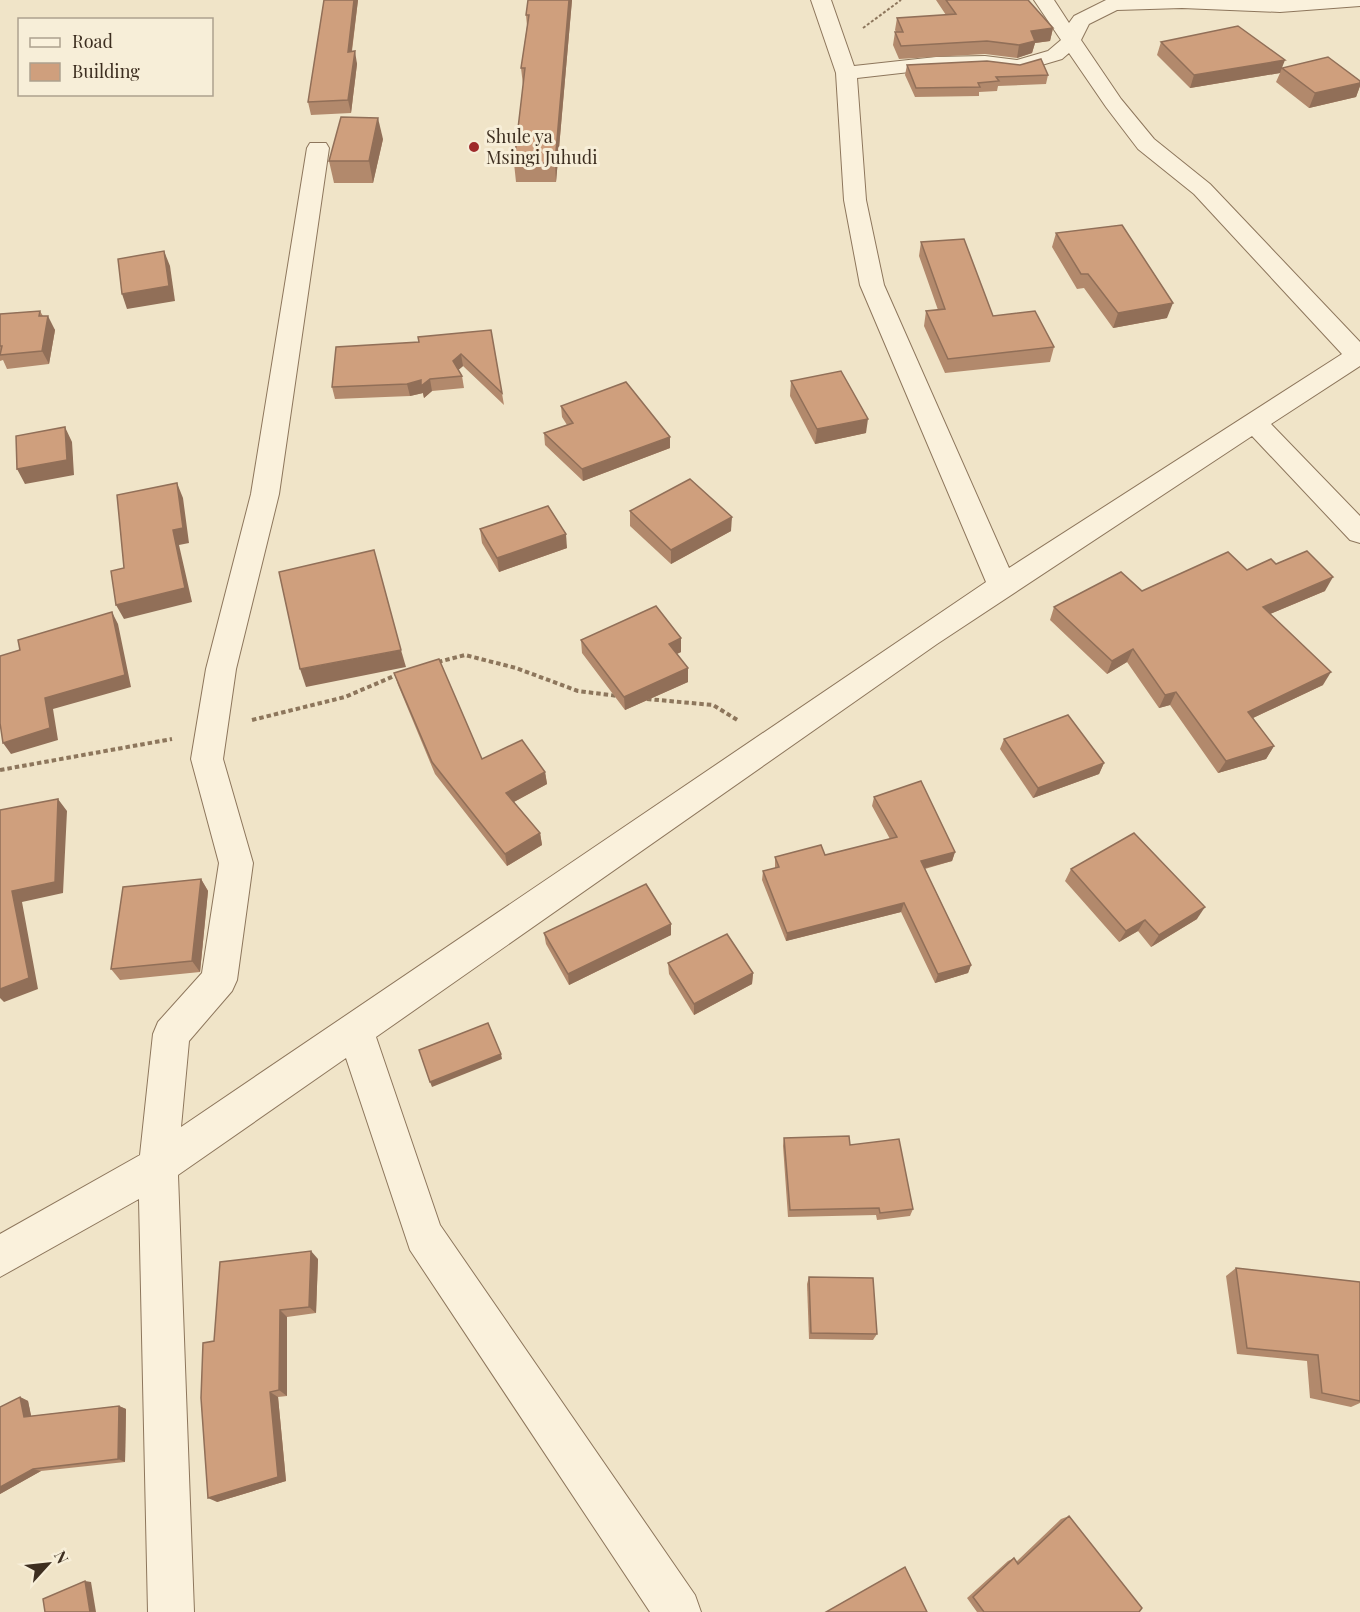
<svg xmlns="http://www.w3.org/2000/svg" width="1360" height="1612" font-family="'Playfair Display',serif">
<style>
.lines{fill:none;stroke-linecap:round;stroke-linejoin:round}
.minor-casing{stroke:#8d765c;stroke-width:2}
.path-far1{stroke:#8d765c;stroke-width:2;stroke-dasharray:3 2;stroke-linecap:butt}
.path{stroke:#8d765c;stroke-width:4;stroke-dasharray:4.5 3;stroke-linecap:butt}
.minor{fill:#faf1dc;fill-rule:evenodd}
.wall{fill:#b2896c}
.shaded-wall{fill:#916f58}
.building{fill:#cf9f7d;stroke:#916f58;stroke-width:1.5}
.poi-dot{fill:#9e2a2b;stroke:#f7eed8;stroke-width:2}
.labels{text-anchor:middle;stroke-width:6;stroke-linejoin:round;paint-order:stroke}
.far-poi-label{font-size:18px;fill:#3d2e20;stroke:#f7eed8;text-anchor:start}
</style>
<rect width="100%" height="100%" fill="#f0e4c8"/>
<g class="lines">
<defs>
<path id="minor" d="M811,0h20l23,66 82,-9 49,-1 32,4 31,-9 13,-11 -27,-40h20l15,23 5,-7 32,-16h254v6l-80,6 -98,-4 -65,2 -28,14 -8,16 40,59 33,40 56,45 150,158v24l-89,58 89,92v27l-10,-3 -98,-104 -315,208 -561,393 64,188 255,370 6,17h-51l-240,-362 -64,-192 -168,117 16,437h-46l-9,-413 -139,78v-43l140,-79 13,-121 5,-12 44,-49 17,-110 -28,-104 15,-90 45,-175 56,-346 3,-5h16l3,5 -50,346 -43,175 -13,90 30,104 -16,117 -5,11 -43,50 -8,86 805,-545 -126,-297 -16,-85 -8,-127zM1069,53l37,54 32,42 56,45 148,160 -333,214 -125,-283 -18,-85 -9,-122 79,-9 49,-1 33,4 44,-13z"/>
</defs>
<!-- minor casing -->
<use href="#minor" class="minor-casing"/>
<!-- path-far1 -->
<polyline class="path-far1" points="863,28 901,0"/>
<!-- path -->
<g class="path">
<polyline points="438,662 465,655 516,668 578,691 618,696"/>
<polyline points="647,699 713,705 739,721"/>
<polyline points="252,720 345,697 399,674"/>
<polyline points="0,770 172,739"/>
</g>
<!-- minor -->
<use href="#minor" class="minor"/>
</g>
<!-- wall -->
<g class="wall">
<polygon points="324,0 358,0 352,51 357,64 351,113 311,115 308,102"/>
<polygon points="572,0 556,182 516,182 514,163 523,85 521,68 527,26 526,15"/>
<polygon points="936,0 1028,0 1053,28 1050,41 1035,43 1032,53 1017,58 985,54 899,59 893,45 895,32 896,32 895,30 897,18 946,15"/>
<polygon points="1161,42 1282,68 1360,83 1360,86 1356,97 1309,108 1276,82 1280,73 1190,88 1157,55"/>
<polygon points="907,65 1048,75 1046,84 998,86 997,91 979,92 979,96 915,97 905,75"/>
<polygon points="383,139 373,183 334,183 329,161"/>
<polygon points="1056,233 1167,318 1113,328 1084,288 1077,289 1052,247"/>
<polygon points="921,242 993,316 1054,347 1050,362 945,373 924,326 926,311 938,310 919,256"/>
<polygon points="40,311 43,316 55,330 49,364 7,369 3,360 0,361 0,314"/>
<polygon points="491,330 504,405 463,366 458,370 462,376 464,388 432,391 424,398 423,393 410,396 335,399 332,387 419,342"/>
<polygon points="791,381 866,433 815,444 790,396"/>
<polygon points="561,406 670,437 670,448 583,481 545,445 544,433 567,425 562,417"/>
<polygon points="630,511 731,531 671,564 630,526"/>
<polygon points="480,529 567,548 499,572 482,543"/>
<polygon points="1276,564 1325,591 1270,614 1323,685 1253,718 1274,746 1266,759 1218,773 1170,705 1159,708 1127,662 1107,674 1050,620 1054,607 1142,591"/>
<polygon points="681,638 681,652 677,654 688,668 688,682 625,710 582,653 581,640"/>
<polygon points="394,673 482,759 545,772 547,784 514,802 540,833 542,845 507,866 435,774 398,685"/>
<polygon points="1004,739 1104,763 1099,774 1033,798 1000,749"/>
<polygon points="874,797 955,852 952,861 925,869 971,965 968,973 935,983 901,912 786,941 762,880 763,871 775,868 775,857 825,855 890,839 872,806"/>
<polygon points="1071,869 1197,919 1151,947 1138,931 1119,942 1065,881"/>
<polygon points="201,879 208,891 200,972 120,980 111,969"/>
<polygon points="544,933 671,935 569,985 546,944"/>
<polygon points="668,963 753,973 752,984 694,1015 669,974"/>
<polygon points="784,1138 850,1145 913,1209 910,1216 877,1220 876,1215 788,1217 783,1146"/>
<polygon points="318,1259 316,1313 287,1317 287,1396 278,1397 286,1481 217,1502 214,1341"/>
<polygon points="1236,1268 1360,1282 1360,1403 1351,1407 1310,1398 1307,1361 1237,1354 1226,1276"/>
<polygon points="809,1277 877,1334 873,1340 809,1339 807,1284"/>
<polygon points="20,1397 28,1401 31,1416 119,1406 126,1409 125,1462 41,1471 0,1494 1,1407"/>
<polygon points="1069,1516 1139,1612 977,1612 967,1598 1008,1561 1014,1558 1016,1562 1061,1519"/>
</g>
<!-- shaded-wall -->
<g class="shaded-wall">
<polygon points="354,0 358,0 350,64 348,52"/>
<polygon points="569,0 572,0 556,182 555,163"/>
<polygon points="1053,28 1050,41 1035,43 1032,53 1017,58 1019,45 1031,31"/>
<polygon points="355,51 357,64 351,113 348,100"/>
<polygon points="1285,60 1280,73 1190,88 1194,75"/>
<polygon points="1360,83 1360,86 1356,97 1309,108 1315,93"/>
<polygon points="378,118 383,139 373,183 369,161"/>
<polygon points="164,251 170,266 175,301 127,309 122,294"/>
<polygon points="1173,303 1167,318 1113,328 1118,313"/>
<polygon points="48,316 55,330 49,364 42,351"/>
<polygon points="461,354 463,366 455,373 453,361"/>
<polygon points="430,379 432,391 424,398 423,393 410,396 407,384 421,380"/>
<polygon points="868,419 866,433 815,444 817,429"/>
<polygon points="65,427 72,442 74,475 25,484 17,469"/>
<polygon points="670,437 670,448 583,481 582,469"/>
<polygon points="177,483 183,498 189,543 179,545 192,602 124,619 116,605 173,530"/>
<polygon points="732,517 731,531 671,564 671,550"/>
<polygon points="566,534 567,548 499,572 497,558"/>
<polygon points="1333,577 1325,591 1256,620 1263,607"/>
<polygon points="112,612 118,624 131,687 53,709 58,740 11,754 3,743 45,698"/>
<polygon points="681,638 681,652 669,657 669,644"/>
<polygon points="1133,649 1127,662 1107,674 1112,661"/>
<polygon points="401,650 406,667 306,687 300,669"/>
<polygon points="688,668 688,682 625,710 624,697"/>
<polygon points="1331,672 1323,685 1240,724 1248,712"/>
<polygon points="1176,692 1170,705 1159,708 1165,695"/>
<polygon points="1274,746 1266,759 1218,773 1226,761"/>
<polygon points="1104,763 1099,774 1033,798 1038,788"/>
<polygon points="545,772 547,784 508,805 506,793"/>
<polygon points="58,799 67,811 63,893 22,902 38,989 4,1002 0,998 0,989 12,891"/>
<polygon points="540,833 542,845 507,866 505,854"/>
<polygon points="955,852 952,861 918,870 921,861"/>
<polygon points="201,879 208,891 200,972 192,961"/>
<polygon points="904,903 901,912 786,941 787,933"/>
<polygon points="1205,907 1197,919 1151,947 1159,935"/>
<polygon points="1145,920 1138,931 1119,942 1126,931"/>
<polygon points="671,924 671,935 569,985 568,974"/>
<polygon points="971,965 968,973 935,983 938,974"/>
<polygon points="753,973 752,984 694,1015 694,1004"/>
<polygon points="501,1054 502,1059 432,1087 430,1082"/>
<polygon points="311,1251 318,1259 316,1313 309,1307"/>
<polygon points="280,1310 287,1317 287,1396 279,1390"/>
<polygon points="270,1392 278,1397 286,1481 217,1502 208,1498"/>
<polygon points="20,1397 28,1401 32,1420 24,1417"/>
<polygon points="119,1406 126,1409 125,1462 118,1459"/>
<polygon points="33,1469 41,1471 0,1494 0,1487"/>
<polygon points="85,1581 91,1582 96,1612 90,1612"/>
</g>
<!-- building -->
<g class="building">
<polygon points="324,0 354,0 348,52 355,51 348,100 308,102"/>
<polygon points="528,0 569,0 555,163 514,163 525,68 521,68 529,15 526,15"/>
<polygon points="946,0 1028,0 1053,28 1031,31 1035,41 1019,45 987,41 901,46 895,32 903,32 897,18 956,14"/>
<polygon points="1238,26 1285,60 1194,75 1161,42"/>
<polygon points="1328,57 1360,81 1360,83 1315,93 1282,68"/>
<polygon points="1041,59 1048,75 996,77 999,81 978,83 980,87 916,88 907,65 987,61 1020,65"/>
<polygon points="341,117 378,118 369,161 329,161"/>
<polygon points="1122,225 1173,303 1118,313 1088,274 1081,274 1056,233"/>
<polygon points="964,239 993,316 1035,311 1054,347 948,359 926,311 945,309 921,242"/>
<polygon points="164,251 169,286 122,294 118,259"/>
<polygon points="40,311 39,316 48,316 42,351 0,355 2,346 0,346 0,314"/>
<polygon points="491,330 502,393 461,354 453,361 462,376 430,379 421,386 421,380 407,384 332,387 336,347 419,342 418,337"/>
<polygon points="841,371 868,419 817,429 791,381"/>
<polygon points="626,382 670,437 582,469 544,433 573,423 561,406"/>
<polygon points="65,427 67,460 17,469 16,436"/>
<polygon points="690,479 732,517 671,550 630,511"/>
<polygon points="177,483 183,528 173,530 185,588 116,605 111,571 124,568 117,495"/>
<polygon points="548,506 566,534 497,558 480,529"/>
<polygon points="374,550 401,650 300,669 279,572"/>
<polygon points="1307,551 1333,577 1263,607 1331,672 1248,712 1274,746 1226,761 1176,692 1165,695 1133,649 1112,661 1054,607 1121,572 1142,591 1228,552 1247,570 1271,559 1276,564"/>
<polygon points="656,606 681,638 669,644 688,668 624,697 581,640"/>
<polygon points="112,612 125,675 45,698 50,728 3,743 0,723 0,656 20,650 18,640"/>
<polygon points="439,659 482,759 522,740 545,772 506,793 540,833 505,854 432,762 394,673"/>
<polygon points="1068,715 1104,763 1038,788 1004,739"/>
<polygon points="921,781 955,852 921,861 971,965 938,974 904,903 787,933 763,871 779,867 775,857 821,845 825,855 897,837 874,797"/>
<polygon points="58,799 55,882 12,891 29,978 0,989 0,810"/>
<polygon points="1134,833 1205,907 1159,935 1145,920 1126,931 1071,869"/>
<polygon points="201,879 192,961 111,969 123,887"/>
<polygon points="646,884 671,924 568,974 544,933"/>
<polygon points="727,934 753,973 694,1004 668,963"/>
<polygon points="488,1023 501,1054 430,1082 419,1050"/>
<polygon points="849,1136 850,1145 899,1139 913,1209 880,1213 879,1208 790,1210 784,1138"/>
<polygon points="311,1251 309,1307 280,1310 279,1390 270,1392 278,1477 208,1498 201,1398 203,1343 214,1341 220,1262"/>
<polygon points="1236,1268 1360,1282 1360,1401 1322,1393 1318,1355 1247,1348"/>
<polygon points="809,1277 873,1278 877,1334 811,1333"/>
<polygon points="20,1397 24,1417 119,1406 118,1459 33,1469 0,1487 0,1407"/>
<polygon points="1069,1516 1142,1608 1139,1612 984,1612 973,1597 1014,1558 1018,1564"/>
<polygon points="905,1567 927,1612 826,1612"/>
<polygon points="85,1581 90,1612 45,1612 43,1599"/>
</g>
<!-- markers -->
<circle class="poi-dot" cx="474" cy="147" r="6"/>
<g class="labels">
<!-- far-poi labels -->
<g class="far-poi-label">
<text x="486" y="143">Shule ya<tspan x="486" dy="21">Msingi Juhudi</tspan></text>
</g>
</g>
<!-- legend -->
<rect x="18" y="18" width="195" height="78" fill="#f7eed8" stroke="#ada18e" stroke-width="1.5"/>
<rect x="30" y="38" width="30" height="9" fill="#faf1dc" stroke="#ada18e" stroke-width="1.5"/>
<text x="72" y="48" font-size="18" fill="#3d2e20">Road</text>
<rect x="30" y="63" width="30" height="18" fill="#cf9f7d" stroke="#ada18e" stroke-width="1.5"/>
<text x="72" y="78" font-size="18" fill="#3d2e20">Building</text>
<!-- north arrow -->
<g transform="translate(48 1564) rotate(63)" stroke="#f7eed8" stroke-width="4.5" paint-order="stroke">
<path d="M0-4.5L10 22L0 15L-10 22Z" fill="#3d2e20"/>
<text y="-9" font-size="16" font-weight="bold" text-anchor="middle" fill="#3d2e20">N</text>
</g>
</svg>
